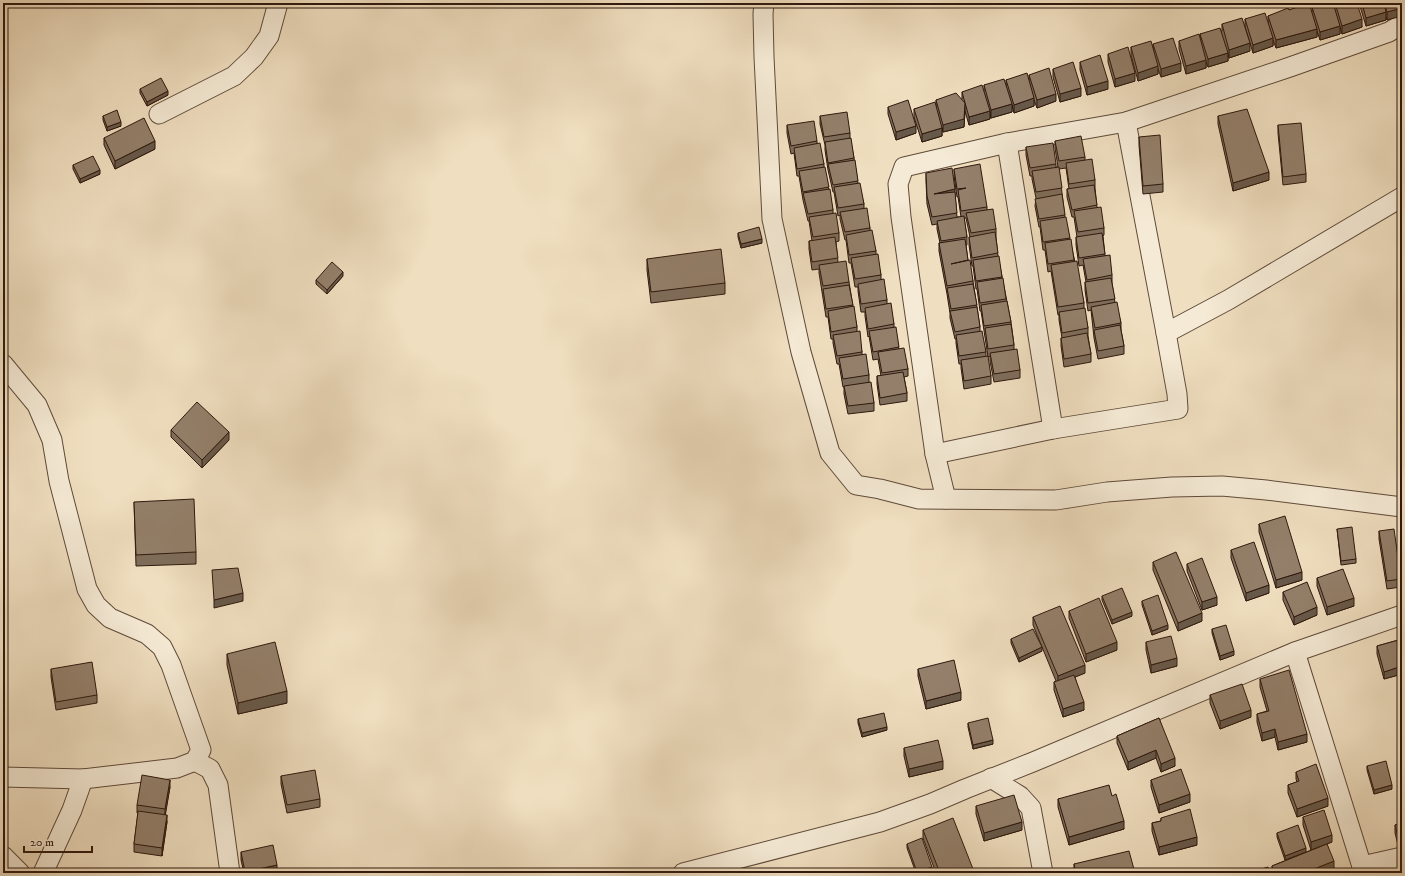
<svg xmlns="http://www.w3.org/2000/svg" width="1405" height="876" font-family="'IM FELL DW Pica',serif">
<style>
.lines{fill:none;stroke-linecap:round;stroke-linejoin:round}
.minor-casing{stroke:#5f4a3a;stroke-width:21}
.minor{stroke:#f5ead5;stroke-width:19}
.wall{fill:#7e6d5b;stroke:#2f180d}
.shaded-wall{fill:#67594a;stroke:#2f180d}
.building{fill:#937f6a;stroke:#2f180d}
</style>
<rect width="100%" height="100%" fill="#efdebf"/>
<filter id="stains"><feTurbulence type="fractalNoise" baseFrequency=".005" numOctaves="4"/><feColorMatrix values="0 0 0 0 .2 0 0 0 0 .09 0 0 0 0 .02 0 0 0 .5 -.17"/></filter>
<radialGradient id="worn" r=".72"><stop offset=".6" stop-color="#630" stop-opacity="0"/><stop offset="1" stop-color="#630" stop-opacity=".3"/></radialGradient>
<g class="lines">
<defs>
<g id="minor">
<polyline points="764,3 763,14 764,57 772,219 801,352 830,453 856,485 880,489 919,499 1056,500 1107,492 1172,487 1222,486 1266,490 1402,507"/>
<polyline points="159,114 234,76 254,57 269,36 278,3"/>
<polyline points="1007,143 1053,429"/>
<polyline points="1166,333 1228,300 1402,197"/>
<polyline points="3,364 37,405 52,440 59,481 87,589 96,605 110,618 147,634 162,647 171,665 201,750 195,761 177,768 83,779"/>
<polyline points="935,454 1053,429 1178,409 1177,394 1166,333 1126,122"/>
<polyline points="946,499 935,454 901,217 898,184 904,167 1007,143 1126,122 1290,67 1389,32 1402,24"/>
<polyline points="1295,652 1364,873"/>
<polyline points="195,761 210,769 218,785 230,873"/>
<polyline points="3,777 83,779 72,810 43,873"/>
<polyline points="991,778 1020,796 1031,808 1043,873"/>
<polyline points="3,856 20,873"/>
<polyline points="1362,866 1402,857"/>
<polyline points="683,873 880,822 930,804 965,789 1033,762 1295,652 1402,615"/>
</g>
</defs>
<!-- minor casing -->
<use href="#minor" class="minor-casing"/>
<!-- minor -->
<use href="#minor" class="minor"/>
</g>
<!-- wall -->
<g class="wall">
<polygon points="1334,3 1357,3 1362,27 1342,34 1340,27 1340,34 1320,40 1317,31 1317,37 1276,48 1273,40 1273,46 1253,53 1245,27 1245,19 1268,23 1268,16 1289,10 1312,12 1312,7 1334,8"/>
<polygon points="1359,3 1402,3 1387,20 1386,17 1386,20 1366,26"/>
<polygon points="1222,24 1250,51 1229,58 1228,54 1228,61 1208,67 1206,62 1206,68 1186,74 1179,49 1179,41 1200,39 1200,34 1222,31"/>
<polygon points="1153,44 1181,71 1161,77 1158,69 1158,74 1138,81 1131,55 1131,47 1153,50"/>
<polygon points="1108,54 1135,81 1115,87 1108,62"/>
<polygon points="1080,62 1108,89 1087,95 1080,70"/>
<polygon points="1053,69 1081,96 1060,102 1053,77"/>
<polygon points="1029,75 1056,101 1037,108 1034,100 1034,106 1014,113 1012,105 1012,112 991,118 990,112 990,119 969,125 965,111 964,127 943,132 942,128 942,136 922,142 914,117 914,109 936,107 936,100 962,99 962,92 984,91 984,85 1006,87 1006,80 1029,80"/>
<polygon points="140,89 168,95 147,106 140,93"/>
<polygon points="888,107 916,133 896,140 888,114"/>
<polygon points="103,116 121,126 107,131 103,120"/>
<polygon points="820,116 850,133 850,138 854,158 858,183 864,204 864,208 870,228 870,231 876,251 876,255 881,275 881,280 887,300 887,304 894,324 894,327 899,349 908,369 908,376 904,377 907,393 907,401 880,405 877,384 877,376 881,376 878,359 873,360 869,336 868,337 865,316 865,312 861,312 858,291 858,287 855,287 851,263 849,263 846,240 845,240 840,219 840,215 838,216 834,192 833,192 828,170 825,150 825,145 820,124"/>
<polygon points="1218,116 1269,180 1233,191 1218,124"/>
<polygon points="787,125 817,141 817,144 824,164 824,167 833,210 833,213 839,233 839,241 836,242 838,262 849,282 853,307 857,327 857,332 862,352 862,355 869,375 869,382 874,403 874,411 848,414 844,394 844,387 843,387 839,364 837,364 833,343 833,339 831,339 828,317 826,317 819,273 819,269 812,270 809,249 809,241 812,241 809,221 808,221 803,200 799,176 797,176 794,153 791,154 787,133"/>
<polygon points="1278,125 1306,174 1306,182 1283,185 1278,133"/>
<polygon points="1139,137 1163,184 1163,192 1143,194 1139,145"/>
<polygon points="104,138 155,149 115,169 104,145"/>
<polygon points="1055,141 1085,157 1085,160 1095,180 1095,188 1097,207 1104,228 1104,235 1103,236 1105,255 1112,275 1112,283 1115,303 1121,323 1121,330 1124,346 1124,354 1098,359 1094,338 1091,310 1088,311 1085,290 1085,282 1086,282 1083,265 1079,266 1076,245 1076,237 1077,237 1074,217 1072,217 1067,197 1067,189 1069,189 1066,168 1059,169 1065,217 1084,303 1084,308 1088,328 1088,336 1091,354 1091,362 1064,367 1061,346 1061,338 1062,338 1059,320 1059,315 1058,315 1051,271 1048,272 1045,250 1043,250 1040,227 1039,227 1035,206 1036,198 1032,179 1032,176 1030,176 1026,155 1026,147 1056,164 1056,167 1058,167 1055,148"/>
<polygon points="73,165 100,174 80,183 73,169"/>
<polygon points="954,169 987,207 987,210 996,229 996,237 998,256 1011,322 1014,345 1014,350 1020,370 1020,378 994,382 990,361 990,356 988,357 981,311 980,311 977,289 976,289 973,266 972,266 969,245 969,237 970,237 966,218 964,218 967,237 967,245 966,245 968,261 973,281 980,327 980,331 986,352 986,356 991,376 991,384 964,389 961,368 961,364 959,364 956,343 956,339 955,339 950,318 950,313 947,294 939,251 939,243 940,243 937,229 937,224 932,225 927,204 926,181 926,173 955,195 957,217 961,217 958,197 957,197 954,176"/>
<polygon points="738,233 762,243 741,248 738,237"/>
<polygon points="647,259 725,283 725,294 651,303 647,270"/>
<polygon points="343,276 327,294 316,284 316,280"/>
<polygon points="171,430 229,440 202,468 171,437"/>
<polygon points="134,502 196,552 196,564 136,566"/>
<polygon points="1259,524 1302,580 1276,588 1259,532"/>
<polygon points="1337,529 1356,559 1356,563 1341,565"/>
<polygon points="1379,531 1401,579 1401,587 1387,589 1379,539"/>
<polygon points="1231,550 1269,593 1246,601 1231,558"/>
<polygon points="1153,562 1202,621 1178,631 1153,570"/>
<polygon points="1187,564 1217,605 1202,610 1187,571"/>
<polygon points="1317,578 1354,606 1327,615 1317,586"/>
<polygon points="1283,592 1317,615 1294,625 1283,600"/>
<polygon points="1102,596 1132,616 1112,624 1102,600"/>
<polygon points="1142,601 1168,629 1152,635 1142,605"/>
<polygon points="1069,611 1117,650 1086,662 1069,618"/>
<polygon points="1033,617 1085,673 1075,677 1084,710 1063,717 1054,690 1054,682 1056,681 1033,625"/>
<polygon points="1212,629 1234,655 1220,660 1212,633"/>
<polygon points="1011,639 1042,651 1019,662 1011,643"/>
<polygon points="1402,639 1402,674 1384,679 1377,654 1377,646"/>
<polygon points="1146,642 1177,666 1151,673 1146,650"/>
<polygon points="227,654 287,703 238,714 227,665"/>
<polygon points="51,669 97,695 97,703 56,710 51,677"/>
<polygon points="918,669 961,700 926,709 918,676"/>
<polygon points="1260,679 1307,742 1278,750 1275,737 1262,741 1257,722 1257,714 1267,711 1260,687"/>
<polygon points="1210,695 1251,717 1220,729 1210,703"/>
<polygon points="1159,718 1175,766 1161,772 1156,758 1128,770 1117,743 1117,736"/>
<polygon points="858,719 887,730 862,737 858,723"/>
<polygon points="968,723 993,744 973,749 968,727"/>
<polygon points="904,748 943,769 909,777 904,756"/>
<polygon points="1367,766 1392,789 1374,794 1367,770"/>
<polygon points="1296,772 1328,806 1297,817 1288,793 1288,785 1297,782 1296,779"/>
<polygon points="281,776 320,799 320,807 287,813 281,784"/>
<polygon points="1151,780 1190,802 1159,813 1151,787"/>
<polygon points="170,787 165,814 167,822 162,856 134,852 134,844 138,813 137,813 137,805"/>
<polygon points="1112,796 1124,829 1069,845 1058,807 1058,799"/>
<polygon points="976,806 1022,830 984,841 976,814"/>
<polygon points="1303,817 1332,842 1327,844 1334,869 1324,873 1272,873 1272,866 1321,846 1311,850 1303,825"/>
<polygon points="1161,818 1197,845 1159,855 1152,831 1152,823 1161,821"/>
<polygon points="1402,823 1398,845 1395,833 1395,825"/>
<polygon points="923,830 973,873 936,873 923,838"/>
<polygon points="1277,833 1306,852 1285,860 1277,837"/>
<polygon points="907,844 932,871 925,873 916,873 907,848"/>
<polygon points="241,852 277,873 244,873 241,860"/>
<polygon points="1074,864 1135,873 1074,873"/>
</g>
<!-- shaded-wall -->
<g class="shaded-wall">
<polygon points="1402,8 1402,16 1387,20 1387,12"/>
<polygon points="1386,12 1386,20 1366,26 1366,18"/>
<polygon points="1362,19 1362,27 1342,34 1342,26"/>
<polygon points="1340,26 1340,34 1320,40 1320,32"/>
<polygon points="1317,29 1317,37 1276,48 1276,40"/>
<polygon points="1273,38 1273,46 1253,53 1253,45"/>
<polygon points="1250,43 1250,51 1229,58 1229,50"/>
<polygon points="1228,53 1228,61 1208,67 1208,59"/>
<polygon points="1206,60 1206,68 1186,74 1186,66"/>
<polygon points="1181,63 1181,71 1161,77 1161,69"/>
<polygon points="1158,66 1158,74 1138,81 1138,73"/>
<polygon points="1135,73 1135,81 1115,87 1115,79"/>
<polygon points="1108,81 1108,89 1087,95 1087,87"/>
<polygon points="1081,88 1081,96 1060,102 1060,94"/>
<polygon points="168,91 168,95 147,106 147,102"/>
<polygon points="1056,94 1056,101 1037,108 1037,100"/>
<polygon points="1034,98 1034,106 1014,113 1014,105"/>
<polygon points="965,103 965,111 964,127 943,132 943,125"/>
<polygon points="1012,104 1012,112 991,118 991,110"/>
<polygon points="990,111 990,119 969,125 969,117"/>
<polygon points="121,122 121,126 107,131 107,127"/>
<polygon points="916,126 916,133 896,140 896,132"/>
<polygon points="942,128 942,136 922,142 922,134"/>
<polygon points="155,141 155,149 115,169 115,161"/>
<polygon points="100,170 100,174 80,183 80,179"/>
<polygon points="1269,172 1269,180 1233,191 1233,183"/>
<polygon points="955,189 955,197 934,194"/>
<polygon points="762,239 762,243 741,248 741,244"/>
<polygon points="343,272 343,276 327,294 327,290"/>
<polygon points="229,432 229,440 202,468 202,460"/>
<polygon points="1302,572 1302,580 1276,588 1276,580"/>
<polygon points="1269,585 1269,593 1246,601 1246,593"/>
<polygon points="243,593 243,601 214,608 214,600"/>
<polygon points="1217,597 1217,605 1202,610 1202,602"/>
<polygon points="1354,598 1354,606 1327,615 1327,607"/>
<polygon points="1317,607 1317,615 1294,625 1294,617"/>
<polygon points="1132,612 1132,616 1112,624 1112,620"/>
<polygon points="1202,613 1202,621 1178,631 1178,623"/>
<polygon points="1168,625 1168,629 1152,635 1152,631"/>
<polygon points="1117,642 1117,650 1086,662 1086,654"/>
<polygon points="1042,647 1042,651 1019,662 1019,658"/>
<polygon points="1234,651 1234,655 1220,660 1220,656"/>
<polygon points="1177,658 1177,666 1151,673 1151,665"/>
<polygon points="1085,665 1085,673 1058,684 1058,676"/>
<polygon points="1402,666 1402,674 1384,679 1384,672"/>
<polygon points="287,691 287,703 238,714 238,703"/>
<polygon points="961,692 961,700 926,709 926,701"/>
<polygon points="1084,702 1084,710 1063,717 1063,709"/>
<polygon points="1251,710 1251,717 1220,729 1220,721"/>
<polygon points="887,727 887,730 862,737 862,733"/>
<polygon points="1275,729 1275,737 1262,741 1262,733"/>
<polygon points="1307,734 1307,742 1278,750 1278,742"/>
<polygon points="993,740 993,744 973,749 973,745"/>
<polygon points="1156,750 1156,758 1128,770 1128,762"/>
<polygon points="1175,758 1175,766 1161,772 1161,764"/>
<polygon points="943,761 943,769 909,777 909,769"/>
<polygon points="170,780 170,787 165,817 165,809"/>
<polygon points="1392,785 1392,789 1374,794 1374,790"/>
<polygon points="1190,794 1190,802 1159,813 1159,805"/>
<polygon points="1328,798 1328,806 1297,817 1297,809"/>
<polygon points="167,815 167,822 162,856 162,848"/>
<polygon points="1124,821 1124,829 1069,845 1069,837"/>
<polygon points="1022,822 1022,830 984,841 984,833"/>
<polygon points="1332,835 1332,842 1311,850 1311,842"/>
<polygon points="1402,836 1402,843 1398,845 1398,837"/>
<polygon points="1197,837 1197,845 1159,855 1159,847"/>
<polygon points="1306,848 1306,852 1285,860 1285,856"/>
<polygon points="1334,861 1334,869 1324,873 1304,873"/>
<polygon points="277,865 277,873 245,873 245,872"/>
<polygon points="932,867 932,871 925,873 917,873 917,872"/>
<polygon points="973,869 973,873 963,873"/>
</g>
<!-- building -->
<g class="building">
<polygon points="1309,3 1317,29 1276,40 1268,16 1288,8 1289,10"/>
<polygon points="1325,3 1333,3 1340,26 1320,32 1312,7"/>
<polygon points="1335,3 1357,3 1362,19 1342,26"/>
<polygon points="1362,3 1384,3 1386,12 1366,18"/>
<polygon points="1384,3 1402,3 1402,8 1387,12"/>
<polygon points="1265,13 1273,38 1253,45 1245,19"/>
<polygon points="1242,18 1250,43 1229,50 1222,24"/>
<polygon points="1220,28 1228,53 1208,59 1200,34"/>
<polygon points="1199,34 1206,60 1186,66 1179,41"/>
<polygon points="1173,38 1181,63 1161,69 1153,44"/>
<polygon points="1151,41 1158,66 1138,73 1131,47"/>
<polygon points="1128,47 1135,73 1115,79 1108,54"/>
<polygon points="1100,55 1108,81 1087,87 1080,62"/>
<polygon points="1073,62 1081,88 1060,94 1053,69"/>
<polygon points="1049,68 1056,94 1037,100 1029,75"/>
<polygon points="1027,73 1034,98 1014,105 1006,80"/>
<polygon points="161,78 168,91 147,102 140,89"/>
<polygon points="1004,79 1012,104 991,110 984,85"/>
<polygon points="982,85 990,111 969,117 962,92"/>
<polygon points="956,93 965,103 964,119 943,125 936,100"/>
<polygon points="908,100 916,126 896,132 888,107"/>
<polygon points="935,102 942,128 922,134 914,109"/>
<polygon points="1247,109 1269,172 1233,183 1218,116"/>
<polygon points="117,110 121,122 107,127 103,116"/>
<polygon points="847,112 850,133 824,137 820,116"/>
<polygon points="144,118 155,141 115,161 104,138"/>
<polygon points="814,121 817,141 791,146 787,125"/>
<polygon points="1301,123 1306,174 1283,177 1278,125"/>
<polygon points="1160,135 1163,184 1143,186 1139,137"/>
<polygon points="1081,136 1085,157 1059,161 1055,141"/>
<polygon points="851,138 854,158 828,163 825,142"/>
<polygon points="820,143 824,164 797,169 794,148"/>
<polygon points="1053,143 1056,164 1030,168 1026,147"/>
<polygon points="93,156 100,170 80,179 73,165"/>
<polygon points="1092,159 1095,180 1069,184 1066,163"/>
<polygon points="855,160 858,181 833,185 828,164"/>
<polygon points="980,164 987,207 961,211 958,190 966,188 957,189 954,169"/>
<polygon points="825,167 829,187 803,192 799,171"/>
<polygon points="1059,167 1062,188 1036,192 1032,171"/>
<polygon points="952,168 955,189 934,194 955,192 957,213 932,217 927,196 926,173"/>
<polygon points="860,183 864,204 838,208 834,187"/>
<polygon points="1094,185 1097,205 1072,210 1067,189"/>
<polygon points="830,189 833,210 808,214 803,193"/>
<polygon points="1062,194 1065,215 1039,219 1035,199"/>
<polygon points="1101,207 1104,228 1078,232 1074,211"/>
<polygon points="867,208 870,228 845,232 840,212"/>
<polygon points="993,209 996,229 971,233 966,213"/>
<polygon points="836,213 839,233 813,237 809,217"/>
<polygon points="964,216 967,237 941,241 937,221"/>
<polygon points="1066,217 1070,238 1043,242 1040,221"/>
<polygon points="759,227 762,239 741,244 738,233"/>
<polygon points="872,230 876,251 849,255 846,235"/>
<polygon points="995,232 998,253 972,258 969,237"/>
<polygon points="1102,233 1105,254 1079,258 1076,237"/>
<polygon points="835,237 838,258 812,262 809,241"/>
<polygon points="965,239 968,260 951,264 970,260 973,281 947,286 939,243"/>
<polygon points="1071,239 1074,260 1048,264 1045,243"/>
<polygon points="721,249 725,283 651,292 647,259"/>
<polygon points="878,254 881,275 855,279 851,258"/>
<polygon points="1110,255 1112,275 1087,280 1083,259"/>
<polygon points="999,256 1002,277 976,281 973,260"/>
<polygon points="846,261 849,282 823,286 819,265"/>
<polygon points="1077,261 1084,303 1058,307 1051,265"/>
<polygon points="332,262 343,272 327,290 316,280"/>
<polygon points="1003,278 1006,299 980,303 977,282"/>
<polygon points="1111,278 1115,299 1088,303 1085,282"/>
<polygon points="884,279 887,300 861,304 858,284"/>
<polygon points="973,284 977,305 951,309 947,288"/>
<polygon points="849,285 853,305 826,309 823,289"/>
<polygon points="1007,301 1011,322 984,326 981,305"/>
<polygon points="1117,302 1121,323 1095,328 1091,307"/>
<polygon points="891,303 894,324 868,329 865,308"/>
<polygon points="854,306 857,327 831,332 828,311"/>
<polygon points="977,307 980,327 955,332 950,311"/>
<polygon points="1085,308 1088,328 1062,333 1059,312"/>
<polygon points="1011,324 1014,345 988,349 985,328"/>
<polygon points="1120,325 1124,346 1098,351 1094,330"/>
<polygon points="896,327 899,347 873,352 869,331"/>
<polygon points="860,331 862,352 837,356 833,335"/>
<polygon points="982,331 986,352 959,356 956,335"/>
<polygon points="1087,333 1091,354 1064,359 1061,338"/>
<polygon points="904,348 908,369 882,373 878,352"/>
<polygon points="1017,349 1020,370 994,374 990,353"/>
<polygon points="866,354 869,375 843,379 839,358"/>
<polygon points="988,356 991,376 964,381 961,360"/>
<polygon points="903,372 907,393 880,398 877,376"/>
<polygon points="871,382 874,403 848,406 844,386"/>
<polygon points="197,402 229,432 202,460 171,430"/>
<polygon points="194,499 196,552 136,555 134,502"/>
<polygon points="1285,516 1302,572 1276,580 1259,524"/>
<polygon points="1352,527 1356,559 1341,561 1337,529"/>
<polygon points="1394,529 1401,579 1387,581 1379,531"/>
<polygon points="1254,542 1269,585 1246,593 1231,550"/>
<polygon points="1176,552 1202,613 1178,623 1153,562"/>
<polygon points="1202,558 1217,597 1202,602 1187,564"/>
<polygon points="238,568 243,593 214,600 212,570"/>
<polygon points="1343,569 1354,598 1327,607 1317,578"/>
<polygon points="1307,582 1317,607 1294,617 1283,592"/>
<polygon points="1122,588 1132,612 1112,620 1102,596"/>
<polygon points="1158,595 1168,625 1152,631 1142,601"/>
<polygon points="1099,598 1117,642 1086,654 1069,611"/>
<polygon points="1060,606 1085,665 1058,676 1033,617"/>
<polygon points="1226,625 1234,651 1220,656 1212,629"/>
<polygon points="1033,629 1042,647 1019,658 1011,639"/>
<polygon points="1171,636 1177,658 1151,665 1146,642"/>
<polygon points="1402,639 1402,666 1384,672 1377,646"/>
<polygon points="275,642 287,691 238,703 227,654"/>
<polygon points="954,660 961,692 926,701 918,669"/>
<polygon points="92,662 97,695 56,702 51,669"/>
<polygon points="1289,670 1307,734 1278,742 1275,729 1262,733 1257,714 1269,711 1260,679"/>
<polygon points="1074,675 1084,702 1063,709 1054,682"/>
<polygon points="1242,684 1251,710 1220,721 1210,695"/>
<polygon points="884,713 887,727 862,733 858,719"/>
<polygon points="988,718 993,740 973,745 968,723"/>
<polygon points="1159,718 1175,758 1161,764 1156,750 1128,762 1117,736"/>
<polygon points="938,740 943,761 909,769 904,748"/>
<polygon points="1386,761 1392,785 1374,790 1367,766"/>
<polygon points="1316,764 1328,798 1297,809 1288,785 1299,781 1296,772"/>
<polygon points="1181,769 1190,794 1159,805 1151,780"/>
<polygon points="315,770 320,799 287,805 281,776"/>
<polygon points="142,775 170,780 165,809 137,805"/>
<polygon points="1109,785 1112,796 1116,794 1124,821 1069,837 1058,799"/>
<polygon points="1014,795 1022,822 984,833 976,806"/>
<polygon points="1190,809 1197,837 1159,847 1152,823 1161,821 1161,818"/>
<polygon points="1324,810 1332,835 1311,842 1303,817"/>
<polygon points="138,811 167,815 162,848 134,844"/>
<polygon points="953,818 973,869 963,873 940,873 923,830"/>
<polygon points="1402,823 1402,836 1398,837 1395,825"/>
<polygon points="1298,825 1306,848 1285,856 1277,833"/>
<polygon points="922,838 932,867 917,872 907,844"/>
<polygon points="1327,844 1334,861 1304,873 1274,873 1272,866"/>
<polygon points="273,845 277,865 245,872 241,852"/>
<polygon points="1129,851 1135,873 1076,873 1074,864"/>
<polygon points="1268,867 1270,873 1248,873"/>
<polygon points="1190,871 1191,873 1183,873"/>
</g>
<!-- margin -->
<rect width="1405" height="876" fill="none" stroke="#efdebf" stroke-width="16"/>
<rect x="4" y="4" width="1397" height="868" fill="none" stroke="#2f180d" stroke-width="2"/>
<rect x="8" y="8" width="1389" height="860" fill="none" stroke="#2f180d"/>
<!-- scale -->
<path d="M24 846v6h68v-6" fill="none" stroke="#2f180d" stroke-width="2"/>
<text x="30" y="846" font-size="12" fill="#2f180d" stroke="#f5ead5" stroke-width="3" paint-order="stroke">20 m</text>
<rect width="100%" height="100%" filter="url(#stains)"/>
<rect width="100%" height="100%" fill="url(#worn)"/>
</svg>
